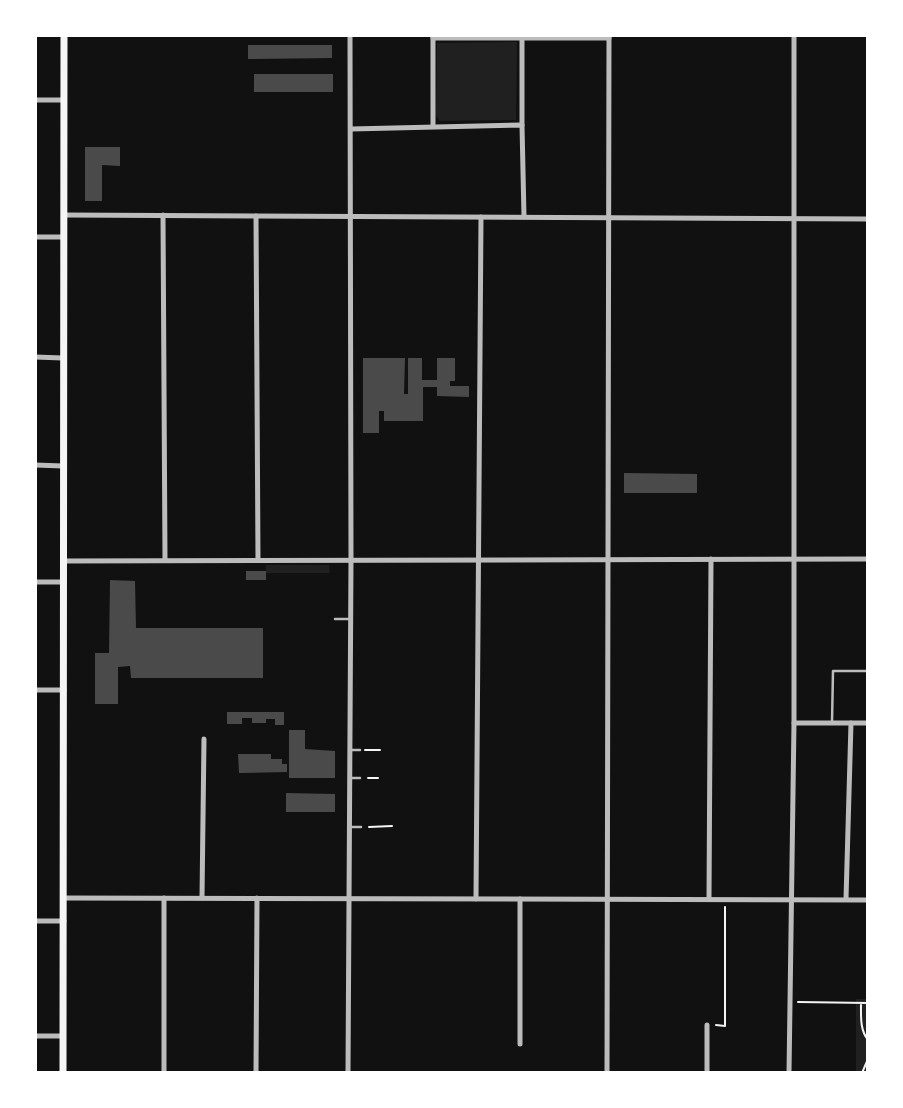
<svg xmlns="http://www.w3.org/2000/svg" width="903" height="1108" font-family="'Open Sans',sans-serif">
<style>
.green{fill:#202020}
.building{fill:#4a4a4a}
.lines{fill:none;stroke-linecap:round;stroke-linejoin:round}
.path{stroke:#f5f5f5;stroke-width:2}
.service{stroke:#bcbcbc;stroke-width:2.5}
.minor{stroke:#bcbcbc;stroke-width:5}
.secondary{stroke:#f5f5f5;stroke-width:7}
</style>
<rect width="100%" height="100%" fill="#111"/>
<!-- green -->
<g class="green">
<polygon points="517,42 516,120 440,121 436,116 437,43"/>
<polygon points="266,565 329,565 330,573 266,573"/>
<rect x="856" y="999" width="12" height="74"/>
</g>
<!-- building -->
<g class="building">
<polygon points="248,45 332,45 332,58 248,59"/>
<rect x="254" y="74" width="79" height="18"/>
<polygon points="85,147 120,147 120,166 102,165 102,201 85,201"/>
<polygon points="363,358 405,358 404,394 408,394 408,358 422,358 422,380 437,380 437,358 455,358 455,381 450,381 450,386 469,386 469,397 437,396 437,387 423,387 423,421 384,421 384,411 379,411 379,433 363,433"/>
<polygon points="624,473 697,474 697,493 624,493"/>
<rect x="246" y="571" width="20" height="9"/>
<polygon points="110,580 135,581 136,628 263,628 263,678 131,678 130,666 118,667 118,704 95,704 95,653 109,653"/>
<polygon points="227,712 284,712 284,725 275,725 275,719 266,719 266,723 252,723 252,718 242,718 242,724 227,724"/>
<polygon points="289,730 305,730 305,749 335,751 335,778 289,778"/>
<polygon points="238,754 271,754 271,759 282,759 282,764 287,764 287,772 239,773"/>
<polygon points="286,793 335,794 335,812 286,812"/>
</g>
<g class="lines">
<!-- path -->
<g class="path">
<polyline points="365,750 380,750"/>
<polyline points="368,778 378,778"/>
<polyline points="369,827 392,826"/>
<polyline points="798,1002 868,1003"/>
<path d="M861,1005c0,12 -1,25 7,35"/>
<polyline points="716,1025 725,1026 725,907"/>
<polyline points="862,1073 868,1059"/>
</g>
<!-- service -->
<g class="service">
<polyline points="335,619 351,619"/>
<polyline points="832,723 833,671 868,671"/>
<polyline points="350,750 360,750"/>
<polyline points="349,778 360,778"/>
<polyline points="349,827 361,827"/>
</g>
<!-- minor -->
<g class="minor">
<polyline points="522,37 522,125"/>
<polyline points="433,38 609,38"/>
<polyline points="35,100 64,100"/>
<polyline points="433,126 433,35"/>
<polyline points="351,129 522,125 524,217"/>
<polyline points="64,215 868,219"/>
<polyline points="163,215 165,560"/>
<polyline points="256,216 258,560"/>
<polyline points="35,237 64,237"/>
<polyline points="35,357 63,358"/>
<polyline points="35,465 63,466"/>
<polyline points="63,561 868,559"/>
<polyline points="35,582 64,582"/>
<polyline points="35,690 64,690"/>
<polyline points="794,723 868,723"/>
<polyline points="64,898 868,900"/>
<polyline points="202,898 204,739"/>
<polyline points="476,899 481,217"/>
<polyline points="520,899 520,1044"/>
<polyline points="709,899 711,559"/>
<polyline points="846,899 851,723"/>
<polyline points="35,921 64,921"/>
<polyline points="35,1036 63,1036"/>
<polyline points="164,1073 164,898"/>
<polyline points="256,1073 257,898"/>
<polyline points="348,1073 351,560 350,35"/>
<polyline points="607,1073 609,35"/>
<polyline points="707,1073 707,1025"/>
<polyline points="789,1073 794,723 794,35"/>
</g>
<!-- secondary -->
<polyline class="secondary" points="63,1073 64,35"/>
</g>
<!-- border -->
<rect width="903" height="1108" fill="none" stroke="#ffffff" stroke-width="74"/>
</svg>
